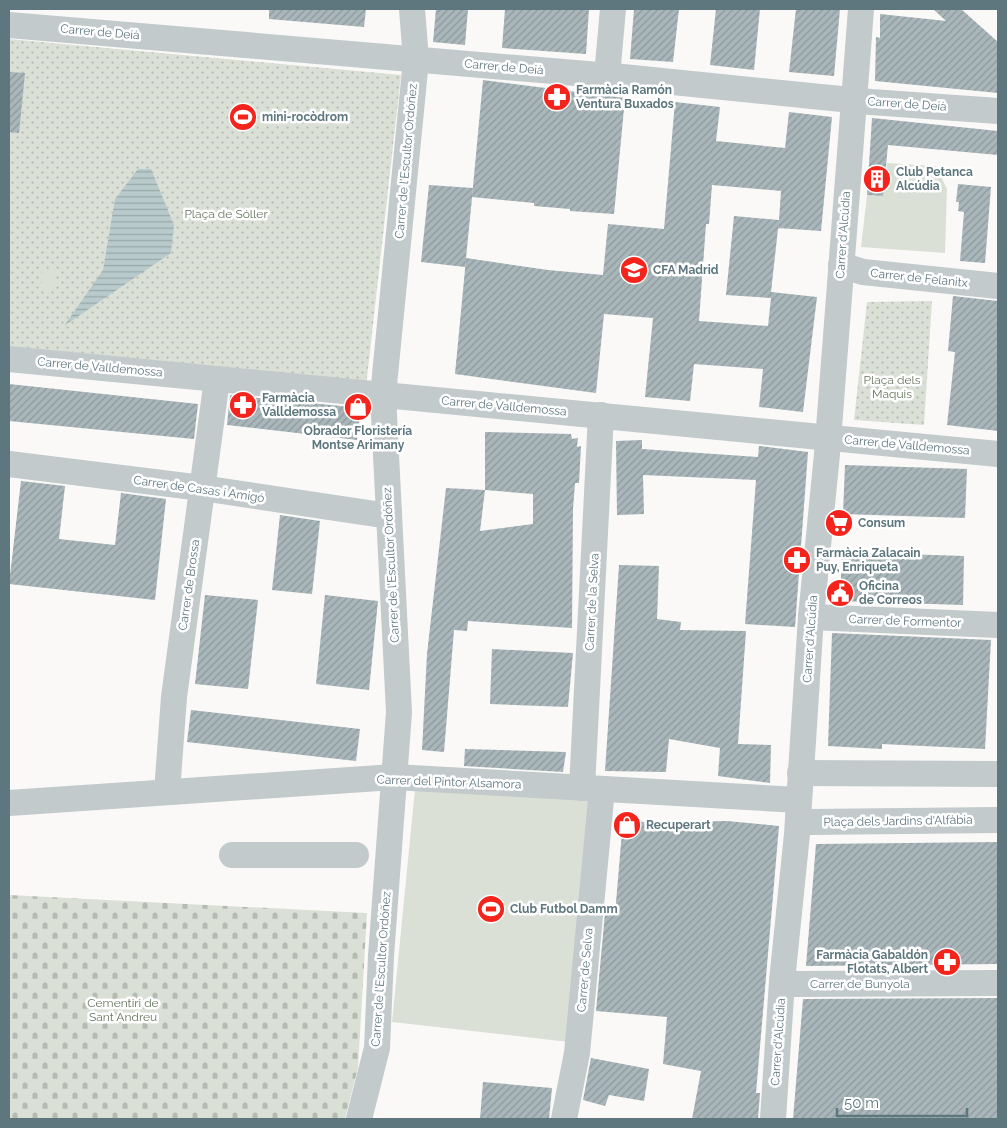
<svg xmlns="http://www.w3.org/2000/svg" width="1007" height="1128" font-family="Raleway,sans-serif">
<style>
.cemetery{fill:url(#cemetery-stones)}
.park{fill:url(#park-dots)}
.pitch{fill:#dbe0d6}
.water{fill:url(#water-rules)}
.building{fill:url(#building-hatch);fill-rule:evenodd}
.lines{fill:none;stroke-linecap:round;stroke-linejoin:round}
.minor{stroke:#c2cacc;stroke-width:26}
.labels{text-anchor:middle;stroke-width:5;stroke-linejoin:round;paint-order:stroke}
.street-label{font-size:12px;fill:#5e777f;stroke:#fff}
.poi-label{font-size:12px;font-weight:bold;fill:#5e777f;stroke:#fff;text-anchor:start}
.park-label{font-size:12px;fill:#67775e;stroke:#fff}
</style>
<defs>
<pattern id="cemetery-stones" width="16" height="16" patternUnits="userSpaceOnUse" patternTransform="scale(1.25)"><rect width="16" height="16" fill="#dbe0d6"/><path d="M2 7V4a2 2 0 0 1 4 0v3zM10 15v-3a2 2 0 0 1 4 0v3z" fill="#b5bab3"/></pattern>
<pattern id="park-dots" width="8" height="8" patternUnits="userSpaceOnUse" patternTransform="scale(1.25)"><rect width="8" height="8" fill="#dbe0d6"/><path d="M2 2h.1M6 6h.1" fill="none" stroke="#b5bab3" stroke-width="1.8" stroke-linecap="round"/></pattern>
<pattern id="water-rules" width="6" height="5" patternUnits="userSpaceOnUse" patternTransform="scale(1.25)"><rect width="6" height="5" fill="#b8cacb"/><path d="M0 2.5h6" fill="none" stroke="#99a9aa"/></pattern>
<pattern id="building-hatch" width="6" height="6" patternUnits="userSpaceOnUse" patternTransform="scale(1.25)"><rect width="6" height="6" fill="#a9b6ba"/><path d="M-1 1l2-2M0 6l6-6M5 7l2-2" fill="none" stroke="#8d999c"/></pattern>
</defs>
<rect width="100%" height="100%" fill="#faf9f7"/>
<!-- cemetery -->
<polygon class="cemetery" points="9,895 367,913 358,1068 345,1119 9,1119"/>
<!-- park -->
<g class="park">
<polygon points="9,39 401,75 366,387 203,366 9,346"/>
<polygon points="932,301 924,425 854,420 867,302"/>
</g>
<!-- pitch -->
<g class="pitch">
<polygon points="887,163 936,166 947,189 945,253 861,247 867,195 883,196"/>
<polygon points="55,269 55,289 42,289 42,270"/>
<polygon points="415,789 589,795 569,1042 392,1022"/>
</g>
<!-- water -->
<polygon class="water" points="138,169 151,169 174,225 171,253 64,326 103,270 115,199"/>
<!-- building -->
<g class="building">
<polygon points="269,9 366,9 364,27 269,19"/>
<polygon points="436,9 468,9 465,45 433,42"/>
<polygon points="505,9 589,9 586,54 502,48"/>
<polygon points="634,9 679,9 673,62 630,59"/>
<polygon points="716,9 760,9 754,70 710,65"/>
<polygon points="796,9 840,9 834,76 789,72"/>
<polygon points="933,9 961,9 998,42 998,93 875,81 876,37 880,38 880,14 946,21"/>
<polygon points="9,72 25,73 19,133 9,132"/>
<polygon points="483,80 625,98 614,214 570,211 570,209 534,206 534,203 472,197"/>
<path d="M675,102l45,5 -4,34 69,7 4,-36 43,5 -11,114 -43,-3 1,-8 -8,72 46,5 -14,115 -44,-5 4,-38 -69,-5 -4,37 -45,-4 8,-79 -49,-4 -8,79 -141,-19 11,-115 -1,8 -44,-5 8,-77 44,3 -7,70 82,12 55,5 5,-51 56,5zM712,185l69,6 -2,29 -45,-4 -8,79 45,3 -3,28 -69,-5 7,-97h3z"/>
<polygon points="872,118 998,131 998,155 888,145 883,196 867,195"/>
<polygon points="958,184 991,187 985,263 960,261 964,212 958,211 959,202 956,202"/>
<polygon points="953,296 998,301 998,431 947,425 955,352 948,351"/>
<polygon points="9,384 198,404 194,439 9,421"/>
<polygon points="230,395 361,408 357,440 227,425"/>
<path d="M485,432l86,2 1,5 6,-1 -1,9 4,-1 -2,37h-4l-2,26 -1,119 -104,-7 -1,10 -13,-1 -10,122 -22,-2 5,-96 19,-166 39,2zM485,490l48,4v30l-53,7z"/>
<polygon points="642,440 642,449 758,457 759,446 808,452 795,627 745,624 756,480 643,475 644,514 617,515 616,441"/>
<polygon points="845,465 967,469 965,518 843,514"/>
<polygon points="21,481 65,486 59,539 115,545 121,493 166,499 155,600 9,584"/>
<polygon points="280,515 320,521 312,594 272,590"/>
<polygon points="842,552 964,556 963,605 840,601"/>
<polygon points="619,565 659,566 657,619 681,622 680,630 746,631 738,744 771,745 770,783 718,776 720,748 669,739 666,772 605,771"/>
<polygon points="205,595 258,600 248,689 195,684"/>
<polygon points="325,595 378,601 369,690 316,684"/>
<polygon points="832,633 991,640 985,749 882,744 882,749 828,746"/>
<polygon points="492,649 573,653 568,707 490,704"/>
<polygon points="191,710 360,729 356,761 187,742"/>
<polygon points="465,749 566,752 563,772 464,766"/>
<polygon points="623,820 680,825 680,822 727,821 779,826 756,1093 760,1093 758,1119 692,1119 701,1071 663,1064 667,1017 596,1011 605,913 615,914"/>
<polygon points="998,842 998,964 806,966 816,844"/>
<polygon points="998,998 998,1119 793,1119 803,999"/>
<polygon points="591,1058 649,1069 644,1101 609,1095 605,1106 583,1100"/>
<polygon points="483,1082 552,1088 549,1119 480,1119"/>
</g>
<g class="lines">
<!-- minor -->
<g class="minor">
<polyline points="9,25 623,77 871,102 998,111"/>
<polyline points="607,76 613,9"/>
<polyline points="841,265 863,272 998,286"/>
<polyline points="9,359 998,454"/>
<polyline points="9,464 202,488 389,516"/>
<polyline points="811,617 998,625"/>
<polyline points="800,773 998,774"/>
<polyline points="582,788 601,415"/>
<polyline points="167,792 174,697 217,379"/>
<polyline points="9,803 394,777 799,800"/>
<polyline points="798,818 809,822 998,820"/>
<polyline points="232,855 356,855"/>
<polyline points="782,981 796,984 998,983"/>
<polyline points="359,1119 377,1048 381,956 399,712 383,395 416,60 412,9"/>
<polyline points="564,1119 577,1053 602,789"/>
<polyline points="773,1119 782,981 797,834 811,617 827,454 861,9"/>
</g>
</g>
<!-- icons -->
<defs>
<symbol id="pharmacy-disc" viewBox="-11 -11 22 22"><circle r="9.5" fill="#f4241d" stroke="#fff"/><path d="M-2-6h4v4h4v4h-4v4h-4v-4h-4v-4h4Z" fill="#fff"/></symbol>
<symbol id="stadium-disc" viewBox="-11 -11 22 22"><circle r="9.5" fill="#f4241d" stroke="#fff"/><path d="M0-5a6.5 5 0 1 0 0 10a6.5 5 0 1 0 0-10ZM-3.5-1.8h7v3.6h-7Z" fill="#fff"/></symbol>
<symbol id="building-disc" viewBox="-11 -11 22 22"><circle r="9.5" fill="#f4241d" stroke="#fff"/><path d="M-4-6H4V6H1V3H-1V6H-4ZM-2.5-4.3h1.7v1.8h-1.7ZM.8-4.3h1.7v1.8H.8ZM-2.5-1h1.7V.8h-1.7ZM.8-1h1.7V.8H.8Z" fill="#fff"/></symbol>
<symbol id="school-disc" viewBox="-11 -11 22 22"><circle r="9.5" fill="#f4241d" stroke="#fff"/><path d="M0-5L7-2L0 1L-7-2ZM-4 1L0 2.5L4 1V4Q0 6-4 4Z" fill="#fff"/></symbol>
<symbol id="shop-disc" viewBox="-11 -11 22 22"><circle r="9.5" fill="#f4241d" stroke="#fff"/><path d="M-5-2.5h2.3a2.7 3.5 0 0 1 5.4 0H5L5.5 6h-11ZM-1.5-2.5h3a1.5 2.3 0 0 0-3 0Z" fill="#fff"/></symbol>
<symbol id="supermarket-disc" viewBox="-11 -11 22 22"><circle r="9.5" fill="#f4241d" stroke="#fff"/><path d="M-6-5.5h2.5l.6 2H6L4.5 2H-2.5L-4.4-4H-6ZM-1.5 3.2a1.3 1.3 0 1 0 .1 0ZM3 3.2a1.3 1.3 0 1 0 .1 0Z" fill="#fff"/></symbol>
<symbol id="civic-disc" viewBox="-11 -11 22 22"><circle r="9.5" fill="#f4241d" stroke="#fff"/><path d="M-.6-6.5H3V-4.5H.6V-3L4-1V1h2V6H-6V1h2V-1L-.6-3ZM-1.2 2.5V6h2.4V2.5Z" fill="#fff"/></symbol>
</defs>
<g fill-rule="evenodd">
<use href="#pharmacy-disc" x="541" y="81" width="32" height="32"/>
<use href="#stadium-disc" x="227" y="101" width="32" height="32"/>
<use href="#building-disc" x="861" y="163" width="32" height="32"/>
<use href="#school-disc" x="618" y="254" width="32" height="32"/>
<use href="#pharmacy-disc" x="227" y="389" width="32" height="32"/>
<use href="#shop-disc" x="342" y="391" width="32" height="32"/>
<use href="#supermarket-disc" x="823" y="507" width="32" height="32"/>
<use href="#pharmacy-disc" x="781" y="544" width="32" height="32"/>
<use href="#civic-disc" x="824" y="577" width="32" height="32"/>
<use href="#shop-disc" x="611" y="809" width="32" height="32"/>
<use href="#stadium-disc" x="475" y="893" width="32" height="32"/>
<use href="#pharmacy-disc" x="931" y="946" width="32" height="32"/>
</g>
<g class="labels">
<!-- street labels -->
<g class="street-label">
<text transform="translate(100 32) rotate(5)" y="4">Carrer de Deià</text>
<text transform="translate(504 67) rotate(5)" y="4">Carrer de Deià</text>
<text transform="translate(907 104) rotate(4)" y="4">Carrer de Deià</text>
<text transform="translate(406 161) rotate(-85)" y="4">Carrer de l'Escultor Ordóñez</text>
<text transform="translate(843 235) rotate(-86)" y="4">Carrer d'Alcúdia</text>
<text transform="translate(919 278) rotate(6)" y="4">Carrer de Felanitx</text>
<text transform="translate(100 367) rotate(5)" y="4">Carrer de Valldemossa</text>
<text transform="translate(504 406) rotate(5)" y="4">Carrer de Valldemossa</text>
<text transform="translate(907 445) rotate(5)" y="4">Carrer de Valldemossa</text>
<text transform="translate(199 489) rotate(8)" y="4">Carrer de Casas i Amigó</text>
<text transform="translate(391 565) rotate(-93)" y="4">Carrer de l'Escultor Ordóñez</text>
<text transform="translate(189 585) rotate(-82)" y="4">Carrer de Brossa</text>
<text transform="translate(592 602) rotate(-87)" y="4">Carrer de la Selva</text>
<text transform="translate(905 621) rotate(2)" y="4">Carrer de Formentor</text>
<text transform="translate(810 639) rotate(-86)" y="4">Carrer d'Alcúdia</text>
<text transform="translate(449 782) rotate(2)" y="4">Carrer del Pintor Alsamora</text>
<text transform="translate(898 821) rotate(-1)" y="4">Plaça dels Jardins d'Alfàbia</text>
<text transform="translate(381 969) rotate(-86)" y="4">Carrer de l'Escultor Ordóñez</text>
<text transform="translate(585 970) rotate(-85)" y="4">Carrer de Selva</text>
<text x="860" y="988">Carrer de Bunyola</text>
<text transform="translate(778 1042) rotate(-86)" y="4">Carrer d'Alcúdia</text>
</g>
<!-- poi labels -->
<g class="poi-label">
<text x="576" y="94">Farmàcia Ramón<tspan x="576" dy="14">Ventura Buxados</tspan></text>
<text x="262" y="121">mini-rocòdrom</text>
<text x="896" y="176">Club Petanca<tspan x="896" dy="14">Alcúdia</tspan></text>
<text x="653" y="274">CFA Madrid</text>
<text x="262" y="402">Farmàcia<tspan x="262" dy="14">Valldemossa</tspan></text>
<text x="358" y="435" text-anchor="middle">Obrador Floristería<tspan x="358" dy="14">Montse Arimany</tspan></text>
<text x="858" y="527">Consum</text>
<text x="816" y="557">Farmàcia Zalacain<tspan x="816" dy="14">Puy, Enriqueta</tspan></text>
<text x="859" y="590">Oficina<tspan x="859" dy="14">de Correos</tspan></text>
<text x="646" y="829">Recuperart</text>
<text x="510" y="913">Club Futbol Damm</text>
<text x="928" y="959" text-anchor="end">Farmàcia Gabaldón<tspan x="928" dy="14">Flotats, Albert</tspan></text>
</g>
<!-- park labels -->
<g class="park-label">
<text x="226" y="218">Plaça de Sóller</text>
<text x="892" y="384">Plaça dels<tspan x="892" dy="14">Maquis</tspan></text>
<text x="123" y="1007">Cementiri de<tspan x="123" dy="14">Sant Andreu</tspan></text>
</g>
</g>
<!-- border -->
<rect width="1007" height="1128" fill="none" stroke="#5e777f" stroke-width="20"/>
<!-- scale -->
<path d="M837 1108v8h130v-8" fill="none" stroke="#5e777f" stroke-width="2.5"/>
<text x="844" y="1108" font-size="15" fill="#5e777f" stroke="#ffffff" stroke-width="4" paint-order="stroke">50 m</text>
</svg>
